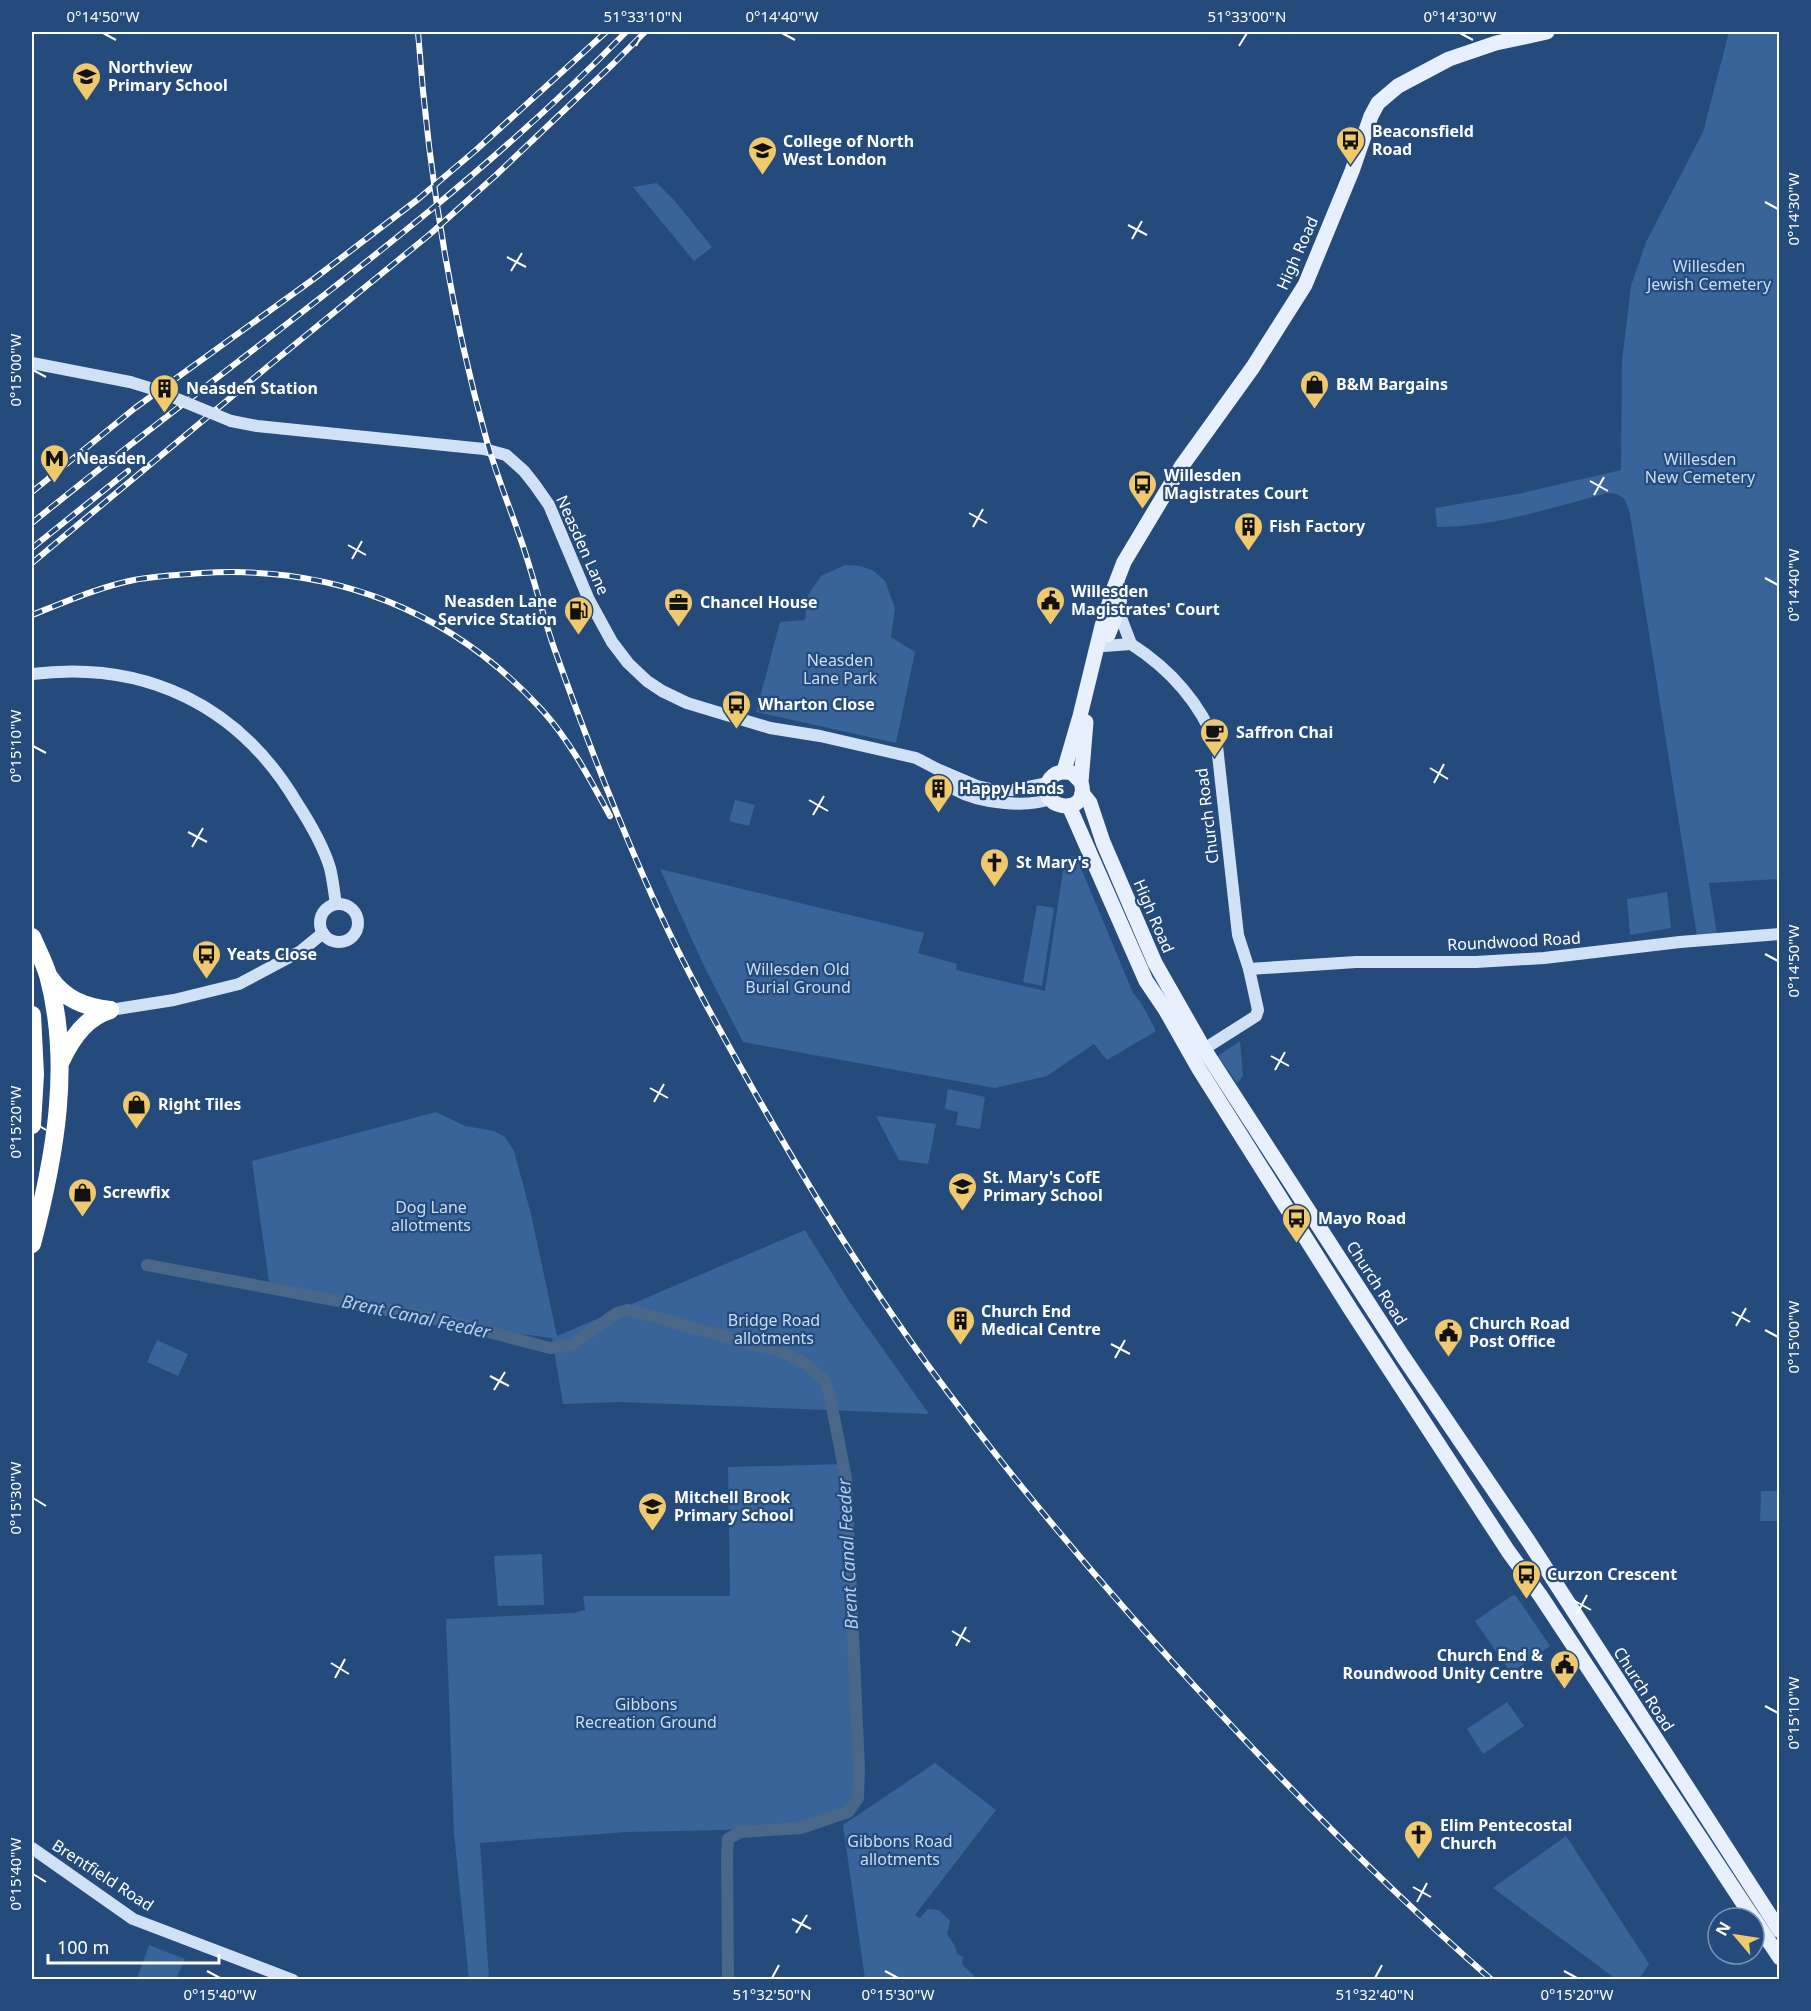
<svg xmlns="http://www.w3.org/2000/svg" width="1811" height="2011" font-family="'Noto Sans',sans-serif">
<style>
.green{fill:#38649a}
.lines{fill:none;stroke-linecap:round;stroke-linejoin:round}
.canal{stroke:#4a678a;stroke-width:12}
.secondary{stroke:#d1e1f5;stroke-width:12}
.primary{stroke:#e9f0fd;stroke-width:15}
.highway{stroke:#fff;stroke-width:18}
.rail-casing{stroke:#fff;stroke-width:6}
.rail{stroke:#244b7c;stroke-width:4;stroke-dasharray:11;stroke-linecap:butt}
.secondary-bridge{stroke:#d1e1f5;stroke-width:12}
.ticks{fill:none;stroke:#fff;stroke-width:2}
.labels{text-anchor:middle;stroke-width:4.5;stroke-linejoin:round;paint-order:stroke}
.poi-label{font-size:16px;font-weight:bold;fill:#fff;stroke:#244b7c;text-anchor:start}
.street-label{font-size:16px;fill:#fff;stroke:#244b7c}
.park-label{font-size:16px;fill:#cbdef4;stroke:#244b7c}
.water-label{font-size:18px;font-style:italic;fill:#b3ceed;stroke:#244b7c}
.neatline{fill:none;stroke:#fff;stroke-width:2}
.ticks-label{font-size:15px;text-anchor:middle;fill:#fff}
</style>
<rect width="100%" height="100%" fill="#244b7c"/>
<!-- green -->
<g class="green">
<path d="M1729,32h50v847l-70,4 8,52 -20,1 -67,-422c-4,-15 -6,-20 -22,-21 -55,14 -113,34 -171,34l-2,-19 83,-14 103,-24 1,-109 9,-75 15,-44 57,-110z"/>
<polygon points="657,183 674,200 712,247 694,261 633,187"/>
<polygon points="845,565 860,566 874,571 885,581 895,608 891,637 915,652 896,743 756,712 780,622 805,620 808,595 821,576"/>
<polygon points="735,800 755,805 749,826 729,821"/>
<polygon points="1076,856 1133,993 1143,1006 1156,1031 1107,1060 1094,1044 1047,1076 995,1088 743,1042 704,966 660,869 924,933 918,953 957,964 956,970 1045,991 1065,857"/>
<polygon points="1667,892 1671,928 1630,935 1627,899"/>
<polygon points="1037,905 1054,908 1042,986 1023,982"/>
<polygon points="1240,1041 1243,1076 1237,1083 1218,1056"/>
<polygon points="948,1089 985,1097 980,1129 956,1125 958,1112 945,1109"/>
<polygon points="436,1112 465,1126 494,1131 505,1137 514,1151 531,1214 557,1336 805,1230 849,1301 929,1414 619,1402 563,1404 552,1338 505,1332 460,1320 269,1282 252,1161"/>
<polygon points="876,1116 936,1124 928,1164 899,1160"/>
<polygon points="157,1340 188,1354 178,1376 147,1362"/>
<polygon points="845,1464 850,1480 862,1800 842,1811 799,1825 724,1830 627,1832 480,1843 489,1979 469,1979 454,1834 446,1619 574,1613 585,1610 583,1596 730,1596 728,1467"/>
<polygon points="1761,1491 1779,1491 1779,1521 1760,1521"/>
<polygon points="542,1554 544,1605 498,1606 494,1556"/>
<polygon points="1513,1595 1516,1596 1550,1646 1511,1673 1475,1621"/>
<polygon points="1507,1702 1524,1726 1483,1754 1467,1729"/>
<polygon points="935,1763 996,1810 915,1915 920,1918 928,1909 939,1910 950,1921 947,1934 955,1946 957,1954 963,1957 962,1964 977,1979 865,1979 843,1825"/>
<polygon points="1566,1836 1649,1964 1639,1979 1616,1979 1493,1888"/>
<polygon points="149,1945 185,1959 176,1979 137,1979"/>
</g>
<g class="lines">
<!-- canal -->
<polyline class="canal" points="147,1265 451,1322 550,1348 572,1345 617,1313 628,1310 780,1351 804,1363 824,1380 829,1392 846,1478 859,1769 858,1798 848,1812 801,1828 740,1832 728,1839 727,1855 728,1980"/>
<!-- secondary -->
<g class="secondary">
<polyline points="32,363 130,382"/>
<polyline points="231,421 257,426 484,449 506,455 524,471 535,485 549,505 589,600 612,642 628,663 647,681 662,691 687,703 770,728 820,736 916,758 937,769 977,786 995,790 1013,790 1048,783"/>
<polyline points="1118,610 1131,644"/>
<path d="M1131,644c39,25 69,59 86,102l21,189 11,34 9,41 -2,6 -52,33"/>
<polyline points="1104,646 1131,644"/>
<path d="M32,674c113,-14 207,31 265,129 13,20 26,42 33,65 3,12 4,24 6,36"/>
<path d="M940,772c5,6 10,14 16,18 23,13 70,18 94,9"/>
<circle cx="339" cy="923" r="19"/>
<polyline points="1249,969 1356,962 1476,962 1544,958 1680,942 1780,934"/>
<polyline points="110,1010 174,1000 239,984 301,951 323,933"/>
<polyline points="32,1848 133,1919 293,1980"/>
</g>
<!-- primary -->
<g class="primary">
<polyline points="1108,635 1118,610 1121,589"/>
<polyline points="1064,771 1080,716 1102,626 1114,588 1124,562 1181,467 1253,367 1305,285 1352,171 1371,116 1378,103 1398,86 1449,59 1496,43 1547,32"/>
<path d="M1081,782l-9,-9c-8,-2 -16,-2 -22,6 -19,29 42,41 31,3l5,-60"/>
<polyline points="1082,793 1090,803 1103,842 1155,963 1204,1049 1402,1355 1529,1542 1780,1931"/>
<polyline points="1069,806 1146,981 1165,1009 1199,1069 1351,1310 1508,1551 1540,1595 1753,1918"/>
<polyline points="1754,1919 1780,1958"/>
</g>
<!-- highway -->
<g class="highway">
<path d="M32,937c5,12 12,25 16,38 24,89 7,182 -16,269"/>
<path d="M50,978c14,21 35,29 60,32"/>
<polyline points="32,1015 35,1074 32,1125"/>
<path d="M61,1061c10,-22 25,-44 49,-51"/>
</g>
<defs>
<g id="rail">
<path d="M418,32c10,136 31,273 68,406 10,37 25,72 37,108 11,33 19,66 30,99 32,90 66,179 106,266 27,59 59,116 91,173 54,96 112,191 177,280 88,120 186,235 287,343 88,95 180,188 278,273"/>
<polyline points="32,492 135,408 315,278 417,200 476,150 606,32"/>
<path d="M32,523c199,-163 414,-306 594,-491"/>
<polyline points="32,548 128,471"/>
<polyline points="32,563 266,368 429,235 495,176 613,64 645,32"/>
<path d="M32,615c33,-13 67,-28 102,-35 22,-4 45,-5 68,-7 132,-8 250,38 340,137 28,31 48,69 68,106"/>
</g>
</defs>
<!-- rail casing -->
<use href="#rail" class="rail-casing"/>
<!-- rail -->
<use href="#rail" class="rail"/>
<!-- secondary-bridge -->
<polyline class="secondary-bridge" points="130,382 153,389 231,421"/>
</g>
<!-- ticks -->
<path class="ticks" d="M103,33l13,7M782,33l13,7M1460,33l13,7M636,46l7,-13M1239,46l8,-13M1765,202l13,7M1128,225l19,10M1132,239l10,-18M507,257l19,10M511,271l11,-18M33,370l13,7M1590,481l18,10M1594,495l10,-18M969,513l18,10M973,527l10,-18M348,545l18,10M352,559l10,-18M1765,578l13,7M33,746l13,7M1430,768l18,11M1434,783l10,-19M809,800l19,11M813,815l11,-19M188,832l19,10M192,847l11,-19M1765,954l13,7M1271,1056l18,10M1275,1070l10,-18M650,1088l18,10M654,1102l10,-18M33,1122l13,8M1732,1312l18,10M1736,1326l10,-18M1765,1330l13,7M1111,1344l19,10M1115,1358l10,-18M490,1376l19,10M494,1390l11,-18M33,1498l13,8M1573,1600l18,10M1577,1614l10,-19M952,1631l18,11M956,1646l10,-19M331,1663l18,11M335,1678l10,-19M1765,1706l13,7M33,1874l13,8M1413,1887l18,10M1417,1902l10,-19M792,1919l19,10M796,1933l11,-18M207,1971l13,7M885,1971l13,7M1564,1971l13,7M772,1978l7,-13M1375,1978l7,-13"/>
<!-- icons -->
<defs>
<symbol id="school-pin" viewBox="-11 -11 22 30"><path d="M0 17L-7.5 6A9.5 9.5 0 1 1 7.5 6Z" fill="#efc96c" stroke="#244b7c"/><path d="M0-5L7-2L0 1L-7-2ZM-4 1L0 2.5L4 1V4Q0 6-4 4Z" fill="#111"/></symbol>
<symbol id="bus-pin" viewBox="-11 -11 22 30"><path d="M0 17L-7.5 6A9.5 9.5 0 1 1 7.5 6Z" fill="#efc96c" stroke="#244b7c"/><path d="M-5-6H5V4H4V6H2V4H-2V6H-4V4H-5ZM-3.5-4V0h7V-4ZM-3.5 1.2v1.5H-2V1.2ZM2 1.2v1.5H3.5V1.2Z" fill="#111"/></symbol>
<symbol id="university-pin" viewBox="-11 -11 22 30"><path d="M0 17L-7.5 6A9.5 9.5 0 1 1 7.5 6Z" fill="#efc96c" stroke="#244b7c"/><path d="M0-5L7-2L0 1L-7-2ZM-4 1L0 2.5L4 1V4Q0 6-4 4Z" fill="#111"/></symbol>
<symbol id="shop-pin" viewBox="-11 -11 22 30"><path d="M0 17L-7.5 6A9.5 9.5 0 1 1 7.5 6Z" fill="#efc96c" stroke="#244b7c"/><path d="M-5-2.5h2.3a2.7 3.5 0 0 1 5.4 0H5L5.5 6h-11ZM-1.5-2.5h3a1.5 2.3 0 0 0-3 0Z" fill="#111"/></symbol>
<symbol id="building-pin" viewBox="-11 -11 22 30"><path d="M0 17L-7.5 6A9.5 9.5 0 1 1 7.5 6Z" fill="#efc96c" stroke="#244b7c"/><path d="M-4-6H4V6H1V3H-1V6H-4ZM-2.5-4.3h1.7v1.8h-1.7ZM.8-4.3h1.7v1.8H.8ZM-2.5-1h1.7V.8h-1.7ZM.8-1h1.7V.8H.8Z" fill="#111"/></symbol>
<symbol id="metro-pin" viewBox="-11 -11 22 30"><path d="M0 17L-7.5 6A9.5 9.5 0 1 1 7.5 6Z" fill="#efc96c" stroke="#244b7c"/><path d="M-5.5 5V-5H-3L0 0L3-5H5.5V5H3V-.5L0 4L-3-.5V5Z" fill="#111"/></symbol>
<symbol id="civic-pin" viewBox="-11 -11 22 30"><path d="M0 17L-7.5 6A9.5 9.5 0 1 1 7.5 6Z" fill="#efc96c" stroke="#244b7c"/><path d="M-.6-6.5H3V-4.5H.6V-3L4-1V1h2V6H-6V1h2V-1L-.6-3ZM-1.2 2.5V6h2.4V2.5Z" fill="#111"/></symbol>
<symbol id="office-pin" viewBox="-11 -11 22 30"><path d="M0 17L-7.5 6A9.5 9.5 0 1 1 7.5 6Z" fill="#efc96c" stroke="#244b7c"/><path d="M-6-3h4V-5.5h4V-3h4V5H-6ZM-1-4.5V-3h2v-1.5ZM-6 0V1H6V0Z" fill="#111"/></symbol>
<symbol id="fuel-pin" viewBox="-11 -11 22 30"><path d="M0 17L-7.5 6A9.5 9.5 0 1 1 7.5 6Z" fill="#efc96c" stroke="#244b7c"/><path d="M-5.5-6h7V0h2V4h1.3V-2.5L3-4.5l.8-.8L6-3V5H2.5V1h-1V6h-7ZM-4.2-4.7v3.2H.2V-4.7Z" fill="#111"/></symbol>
<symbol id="cafe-pin" viewBox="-11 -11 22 30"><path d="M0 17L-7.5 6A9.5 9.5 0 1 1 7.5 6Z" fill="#efc96c" stroke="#244b7c"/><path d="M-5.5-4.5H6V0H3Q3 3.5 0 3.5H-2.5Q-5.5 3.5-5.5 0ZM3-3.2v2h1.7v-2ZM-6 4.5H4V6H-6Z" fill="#111"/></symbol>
<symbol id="church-pin" viewBox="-11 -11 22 30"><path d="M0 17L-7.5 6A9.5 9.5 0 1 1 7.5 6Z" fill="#efc96c" stroke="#244b7c"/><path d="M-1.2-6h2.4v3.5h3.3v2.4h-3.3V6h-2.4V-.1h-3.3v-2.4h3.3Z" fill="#111"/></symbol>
</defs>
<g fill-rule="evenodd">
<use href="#school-pin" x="70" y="60" width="33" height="45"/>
<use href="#bus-pin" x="1334" y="124" width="33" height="45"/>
<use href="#university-pin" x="746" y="134" width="33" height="45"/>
<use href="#shop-pin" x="1298" y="368" width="33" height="45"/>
<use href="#building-pin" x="148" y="372" width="33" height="45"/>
<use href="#metro-pin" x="38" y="442" width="33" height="45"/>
<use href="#bus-pin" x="1126" y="468" width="33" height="45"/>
<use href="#building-pin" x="1232" y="510" width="33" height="45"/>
<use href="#civic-pin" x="1034" y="584" width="33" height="45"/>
<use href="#office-pin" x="662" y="586" width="33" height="45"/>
<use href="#fuel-pin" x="562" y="594" width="33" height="45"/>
<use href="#bus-pin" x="720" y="688" width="33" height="45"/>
<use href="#cafe-pin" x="1198" y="716" width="33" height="45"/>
<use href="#building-pin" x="922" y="772" width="33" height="45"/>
<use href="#church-pin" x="978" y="846" width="33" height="45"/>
<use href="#bus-pin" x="190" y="938" width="33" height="45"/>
<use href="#shop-pin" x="120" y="1088" width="33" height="45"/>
<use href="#school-pin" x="946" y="1170" width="33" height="45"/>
<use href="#shop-pin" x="66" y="1176" width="33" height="45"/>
<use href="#bus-pin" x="1280" y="1202" width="33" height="45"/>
<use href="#building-pin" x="944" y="1304" width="33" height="45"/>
<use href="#civic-pin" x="1432" y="1316" width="33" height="45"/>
<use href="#school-pin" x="636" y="1490" width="33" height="45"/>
<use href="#bus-pin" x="1510" y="1558" width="33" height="45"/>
<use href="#civic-pin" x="1548" y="1648" width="33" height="45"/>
<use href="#church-pin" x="1402" y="1818" width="33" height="45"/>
</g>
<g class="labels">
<!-- poi labels -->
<g class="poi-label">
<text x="108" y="73">Northview<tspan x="108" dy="18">Primary School</tspan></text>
<text x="1372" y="137">Beaconsfield<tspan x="1372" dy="18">Road</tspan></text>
<text x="783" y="147">College of North<tspan x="783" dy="18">West London</tspan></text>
<text x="1336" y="390">B&amp;M Bargains</text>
<text x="186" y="394">Neasden Station</text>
<text x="76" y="464">Neasden</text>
<text x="1164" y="481">Willesden<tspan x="1164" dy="18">Magistrates Court</tspan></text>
<text x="1269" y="532">Fish Factory</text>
<text x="1071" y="597">Willesden<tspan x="1071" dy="18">Magistrates' Court</tspan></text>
<text x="557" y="607" text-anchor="end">Neasden Lane<tspan x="557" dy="18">Service Station</tspan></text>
<text x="700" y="608">Chancel House</text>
<text x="758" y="710">Wharton Close</text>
<text x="1236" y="738">Saffron Chai</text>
<text x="959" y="794">Happy Hands</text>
<text x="1016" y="868">St Mary's</text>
<text x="227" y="960">Yeats Close</text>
<text x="158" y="1110">Right Tiles</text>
<text x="983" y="1183">St. Mary's CofE<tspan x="983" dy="18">Primary School</tspan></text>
<text x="103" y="1198">Screwfix</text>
<text x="1318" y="1224">Mayo Road</text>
<text x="981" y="1317">Church End<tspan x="981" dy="18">Medical Centre</tspan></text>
<text x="1469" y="1329">Church Road<tspan x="1469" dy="18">Post Office</tspan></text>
<text x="674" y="1503">Mitchell Brook<tspan x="674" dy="18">Primary School</tspan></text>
<text x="1547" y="1580">Curzon Crescent</text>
<text x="1543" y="1661" text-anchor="end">Church End &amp;<tspan x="1543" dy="18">Roundwood Unity Centre</tspan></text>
<text x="1440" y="1831">Elim Pentecostal<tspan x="1440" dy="18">Church</tspan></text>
</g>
<!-- street labels -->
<g class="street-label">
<text transform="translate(1297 253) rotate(-66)" y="6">High Road</text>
<text transform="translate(583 545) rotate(66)" y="6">Neasden Lane</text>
<text transform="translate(1207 816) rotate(-97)" y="6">Church Road</text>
<text transform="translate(1154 916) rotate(67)" y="6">High Road</text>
<text transform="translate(1514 941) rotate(-3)" y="6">Roundwood Road</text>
<text transform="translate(1377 1283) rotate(57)" y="6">Church Road</text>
<text transform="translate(1644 1689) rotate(57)" y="6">Church Road</text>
<text transform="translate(103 1875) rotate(33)" y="6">Brentfield Road</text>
</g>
<!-- park labels -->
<g class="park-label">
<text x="1709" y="272">Willesden<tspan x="1709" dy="18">Jewish Cemetery</tspan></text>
<text x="1700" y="465">Willesden<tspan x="1700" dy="18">New Cemetery</tspan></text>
<text x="840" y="666">Neasden<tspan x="840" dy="18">Lane Park</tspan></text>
<text x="798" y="975">Willesden Old<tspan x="798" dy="18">Burial Ground</tspan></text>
<text x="431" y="1213">Dog Lane<tspan x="431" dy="18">allotments</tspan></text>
<text x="774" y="1326">Bridge Road<tspan x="774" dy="18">allotments</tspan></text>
<text x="646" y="1710">Gibbons<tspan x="646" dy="18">Recreation Ground</tspan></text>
<text x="900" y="1847">Gibbons Road<tspan x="900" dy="18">allotments</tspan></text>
</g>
<!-- water labels -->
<g class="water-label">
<text transform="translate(416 1317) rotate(12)" y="6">Brent Canal Feeder</text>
<text transform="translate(848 1554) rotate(-93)" y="6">Brent Canal Feeder</text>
</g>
</g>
<!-- border -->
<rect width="1811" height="2011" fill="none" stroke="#244b7c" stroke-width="66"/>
<!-- north arrow -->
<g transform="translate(1736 1936) rotate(299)"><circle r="28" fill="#244b7c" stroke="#7c93b0" stroke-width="1.5"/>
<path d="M0-4.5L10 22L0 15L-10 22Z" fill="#efc96c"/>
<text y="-9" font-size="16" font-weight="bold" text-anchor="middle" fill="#ffffff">N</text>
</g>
<!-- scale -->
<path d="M48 1954v9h171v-9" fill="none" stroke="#ffffff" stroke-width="3"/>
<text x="57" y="1954" font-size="18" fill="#ffffff" stroke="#244b7c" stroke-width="4.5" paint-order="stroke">100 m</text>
<rect x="33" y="33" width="1745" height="1945" class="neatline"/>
<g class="ticks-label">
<text x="103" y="22">0°14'50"W</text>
<text x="643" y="22">51°33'10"N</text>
<text x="782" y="22">0°14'40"W</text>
<text x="1247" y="22">51°33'00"N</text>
<text x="1460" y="22">0°14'30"W</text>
<text transform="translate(1794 209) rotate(-90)" y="5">0°14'30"W</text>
<text transform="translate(16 370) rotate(-90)" y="5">0°15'00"W</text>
<text transform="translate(1794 585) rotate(-90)" y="5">0°14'40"W</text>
<text transform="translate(16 746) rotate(-90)" y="5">0°15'10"W</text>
<text transform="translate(1794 961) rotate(-90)" y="5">0°14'50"W</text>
<text transform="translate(16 1122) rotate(-90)" y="5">0°15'20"W</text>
<text transform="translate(1794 1337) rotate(-90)" y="5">0°15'00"W</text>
<text transform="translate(16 1498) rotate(-90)" y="5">0°15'30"W</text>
<text transform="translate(1794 1713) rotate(-90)" y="5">0°15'10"W</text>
<text transform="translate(16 1874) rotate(-90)" y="5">0°15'40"W</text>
<text x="220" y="2000">0°15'40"W</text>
<text x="772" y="2000">51°32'50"N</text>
<text x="898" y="2000">0°15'30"W</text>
<text x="1375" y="2000">51°32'40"N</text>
<text x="1577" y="2000">0°15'20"W</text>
</g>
</svg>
